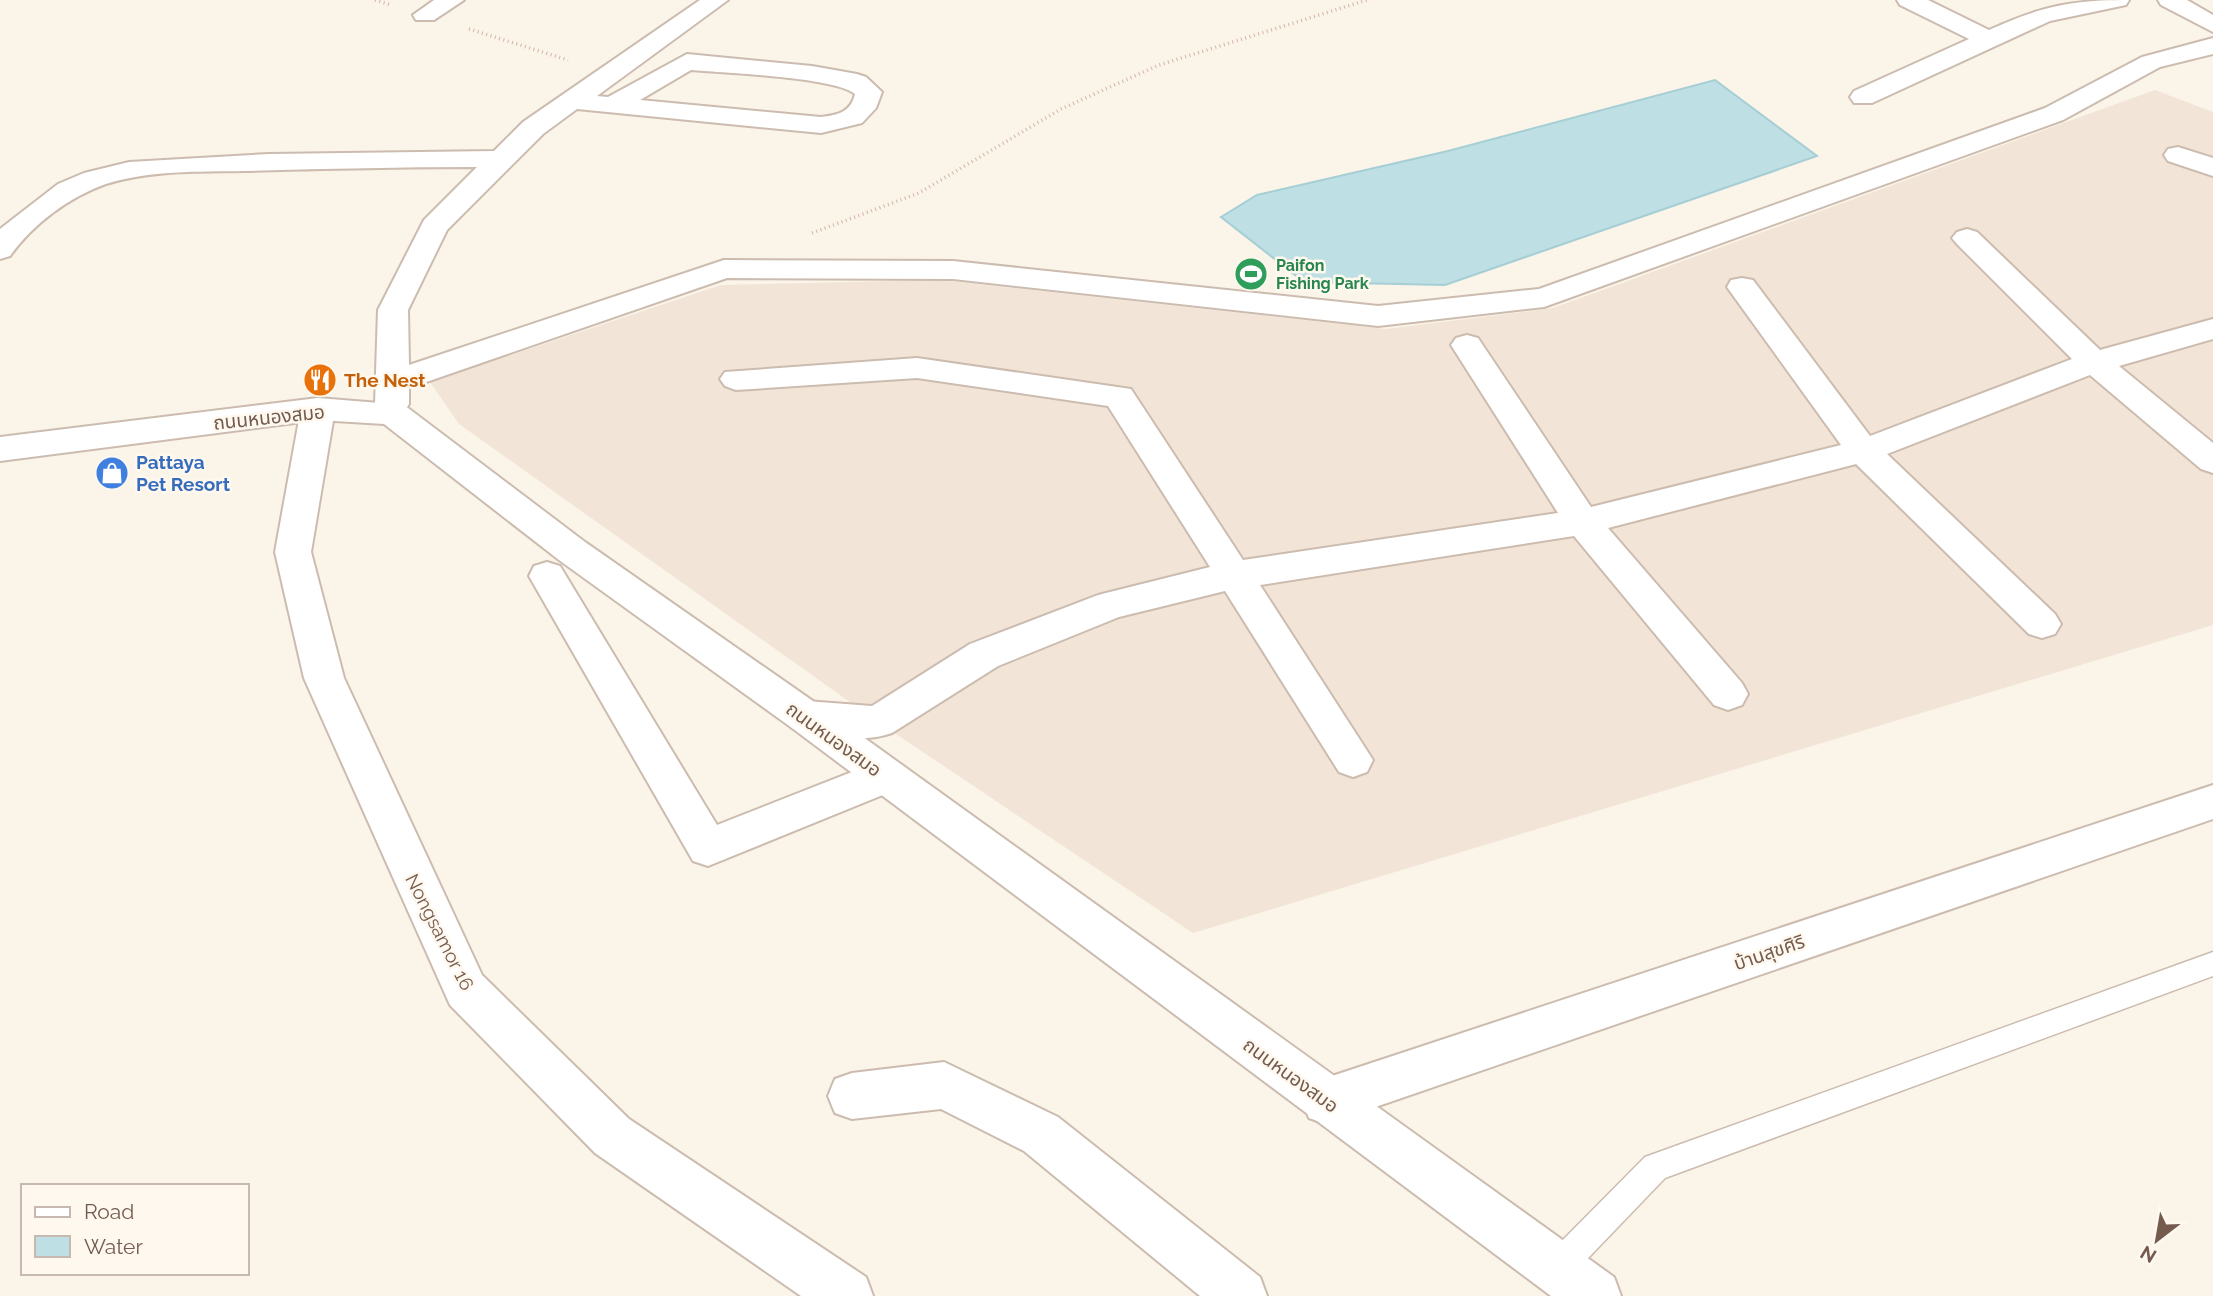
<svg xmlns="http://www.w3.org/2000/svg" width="2213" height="1296" font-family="Raleway,'Noto Sans Thai',sans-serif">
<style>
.residential{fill:#f2e5d7}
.water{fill:#bedfe4;stroke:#a5ced5;stroke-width:2}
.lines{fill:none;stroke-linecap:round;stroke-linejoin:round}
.service-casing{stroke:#ccbcaf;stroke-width:3}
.minor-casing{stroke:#ccbcaf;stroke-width:4}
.tertiary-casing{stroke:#ccbcaf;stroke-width:4}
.path{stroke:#d4b6a5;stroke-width:3.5;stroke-dasharray:1 3.5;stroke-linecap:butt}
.service{fill:#fff;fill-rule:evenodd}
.minor{fill:#fff;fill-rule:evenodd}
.tertiary{fill:#fff;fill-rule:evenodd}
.labels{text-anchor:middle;stroke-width:5;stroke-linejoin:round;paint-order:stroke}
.far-leisure-label{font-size:16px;font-weight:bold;fill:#27864d;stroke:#fef8ef;text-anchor:start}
.food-label{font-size:19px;font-weight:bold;fill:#c56008;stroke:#fef8ef;text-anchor:start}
.street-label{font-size:19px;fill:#745b4e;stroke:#fef8ef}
.shop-label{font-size:19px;font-weight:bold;fill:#366cbe;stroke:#fef8ef;text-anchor:start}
</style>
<rect width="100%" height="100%" fill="#fbf4e8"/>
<!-- residential -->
<polygon class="residential" points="2155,90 2213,112 2213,625 1193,933 878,722 459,424 430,382 721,285 941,280 1386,329 1553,308"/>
<!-- water -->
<polygon class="water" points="1715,80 1817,156 1445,285 1304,282 1221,217 1257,195 1448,151"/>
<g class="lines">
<defs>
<polygon id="service" points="2213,952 2213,976 1665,1178 1568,1279 1557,1283 1546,1279 1542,1268 1546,1257 1645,1157"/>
<g id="minor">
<polygon points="434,0 464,0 434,20 416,20 413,15"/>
<path d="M700,0h28l-131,96 11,1 79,-43 125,12 45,8 9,3 16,15 -6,16 -14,15 -41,10 -244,-24 -34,25 -96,96 -39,80 1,55 315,-105 229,1 425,45 161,-17 506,-181 97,-51 71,-19v16l-53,13 -97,53 -519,187 -166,19 -425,-47 -226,-1 -318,110v16l-5,8 -12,3 -12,-3 -5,-8 3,-94 46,-90 53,-53c-78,0 -156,2 -233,4 -46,1 -94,-1 -138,13 -37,13 -73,40 -96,72l-10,3v-30l58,-45 26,-11 45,-11 140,-8 225,-3 29,-29zM691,70c33,3 144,7 164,24 -4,18 -17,21 -34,23l-181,-17z"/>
<path d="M1897,0h31l61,30c53,-24 82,-30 140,-30l-3,5 -76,16 -178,82h-18l-4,-6 4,-6 115,-52 -69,-34z"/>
<polygon points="2158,0 2187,0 2213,15 2213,32 2161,5"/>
<polygon points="2178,147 2213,158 2213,176 2168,161 2164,155 2168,149"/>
<path d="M1967,229l10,3 123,118 113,-31v20l-94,27 94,77v30l-12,-4 -111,-94 -203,79 168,160 6,10 -6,10 -13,4 -13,-4 -173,-170 -248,64 134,155 6,11 -6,11 -14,5 -14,-5 -140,-169 -314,49 113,175 -6,12 -14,5 -14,-5 -114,-181 -106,26 -121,49 -106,67c-28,10 -72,5 -100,-5l-6,-11 6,-11 14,-5 66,5 98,-62 128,-49 112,-28 -102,-161 -191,-28 -181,12 -11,-4 -5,-7 5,-7 192,-14 214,31 112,171 315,-47 -107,-168 5,-7 11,-3 11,3 113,169 250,-62 -114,-158 4,-7 11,-2 11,2 117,156 202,-77 -115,-115 -5,-6 5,-6z"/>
<polygon points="318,398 330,401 335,409 311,552 344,678 482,975 629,1119 866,1277 873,1296 801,1296 595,1153 450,1005 304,678 275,552 301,409 306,401"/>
<polygon points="547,562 560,566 717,825 885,759 900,764 906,776 900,788 708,866 693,861 529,576 534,566"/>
<polygon points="2213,785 2213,819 1326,1124 1309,1118 1302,1101 1309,1084 1326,1078"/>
<polygon points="944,1062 1058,1117 1260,1277 1267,1296 1200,1296 1024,1151 941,1109 852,1119 835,1113 828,1096 835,1079 852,1073"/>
</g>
<polygon id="tertiary" points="318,398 404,405 585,542 820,706 1614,1277 1621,1296 1551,1296 792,728 559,560 384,424 318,420 0,461 0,437"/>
</defs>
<!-- service casing -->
<use href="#service" class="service-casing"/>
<!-- minor casing -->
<use href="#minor" class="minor-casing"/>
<!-- tertiary casing -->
<use href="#tertiary" class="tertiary-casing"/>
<!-- path -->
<g class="path">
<polyline points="375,0 391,5"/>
<polyline points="469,29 568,60"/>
<polyline points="812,233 919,193 1061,109 1159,65 1367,0"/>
</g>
<!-- service -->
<use href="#service" class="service"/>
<!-- minor -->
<use href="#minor" class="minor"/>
<!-- tertiary -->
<use href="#tertiary" class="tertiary"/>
</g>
<!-- icons -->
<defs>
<symbol id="stadium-disc" viewBox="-11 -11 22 22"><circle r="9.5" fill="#2e9e5b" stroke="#fef8ef"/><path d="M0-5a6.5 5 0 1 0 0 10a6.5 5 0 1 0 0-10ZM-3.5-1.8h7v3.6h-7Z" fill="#fff"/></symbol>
<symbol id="restaurant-disc" viewBox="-11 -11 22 22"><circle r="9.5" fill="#e8710a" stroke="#fef8ef"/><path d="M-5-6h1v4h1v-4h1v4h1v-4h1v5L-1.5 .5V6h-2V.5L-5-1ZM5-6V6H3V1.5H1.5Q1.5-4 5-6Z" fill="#fff"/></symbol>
<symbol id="shop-disc" viewBox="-11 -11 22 22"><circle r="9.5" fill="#3f7fe0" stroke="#fef8ef"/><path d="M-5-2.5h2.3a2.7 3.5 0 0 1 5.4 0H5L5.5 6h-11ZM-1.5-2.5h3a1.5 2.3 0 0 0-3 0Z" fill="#fff"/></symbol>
</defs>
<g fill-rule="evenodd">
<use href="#stadium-disc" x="1232" y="255" width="38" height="38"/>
<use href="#restaurant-disc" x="301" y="361" width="38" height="38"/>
<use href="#shop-disc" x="93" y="454" width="38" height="38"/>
</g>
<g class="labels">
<!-- far-leisure labels -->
<g class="far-leisure-label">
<text x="1276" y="271">Paifon<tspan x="1276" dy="18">Fishing Park</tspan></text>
</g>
<!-- food labels -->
<g class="food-label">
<text x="344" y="387">The Nest</text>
</g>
<!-- street labels -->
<g class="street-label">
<text transform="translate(269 417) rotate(-6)" y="7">ถนนหนองสมอ</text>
<text transform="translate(834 739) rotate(36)" y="7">ถนนหนองสมอ</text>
<text transform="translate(440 932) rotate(63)" y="7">Nongsamor 16</text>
<text transform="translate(1769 952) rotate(-19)" y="7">บ้านสุขศิริ</text>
<text transform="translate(1291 1075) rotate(36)" y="7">ถนนหนองสมอ</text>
</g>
<!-- shop labels -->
<g class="shop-label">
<text x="136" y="469">Pattaya<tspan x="136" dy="22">Pet Resort</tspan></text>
</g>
</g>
<!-- legend -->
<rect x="21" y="1184" width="228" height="91" fill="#fef8ef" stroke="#c7b9af" stroke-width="2"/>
<rect x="35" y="1207" width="35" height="10" fill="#ffffff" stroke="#c7b9af" stroke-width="2"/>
<text x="84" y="1219" font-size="21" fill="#745b4e">Road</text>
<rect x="35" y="1236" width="35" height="21" fill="#bedfe4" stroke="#c7b9af" stroke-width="2"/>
<text x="84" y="1254" font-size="21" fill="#745b4e">Water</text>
<!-- north arrow -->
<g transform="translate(2157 1240) rotate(211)" stroke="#fef8ef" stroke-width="5" paint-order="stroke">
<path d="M0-5L12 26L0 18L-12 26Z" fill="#745b4e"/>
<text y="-10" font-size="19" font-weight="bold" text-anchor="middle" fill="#745b4e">N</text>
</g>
</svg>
